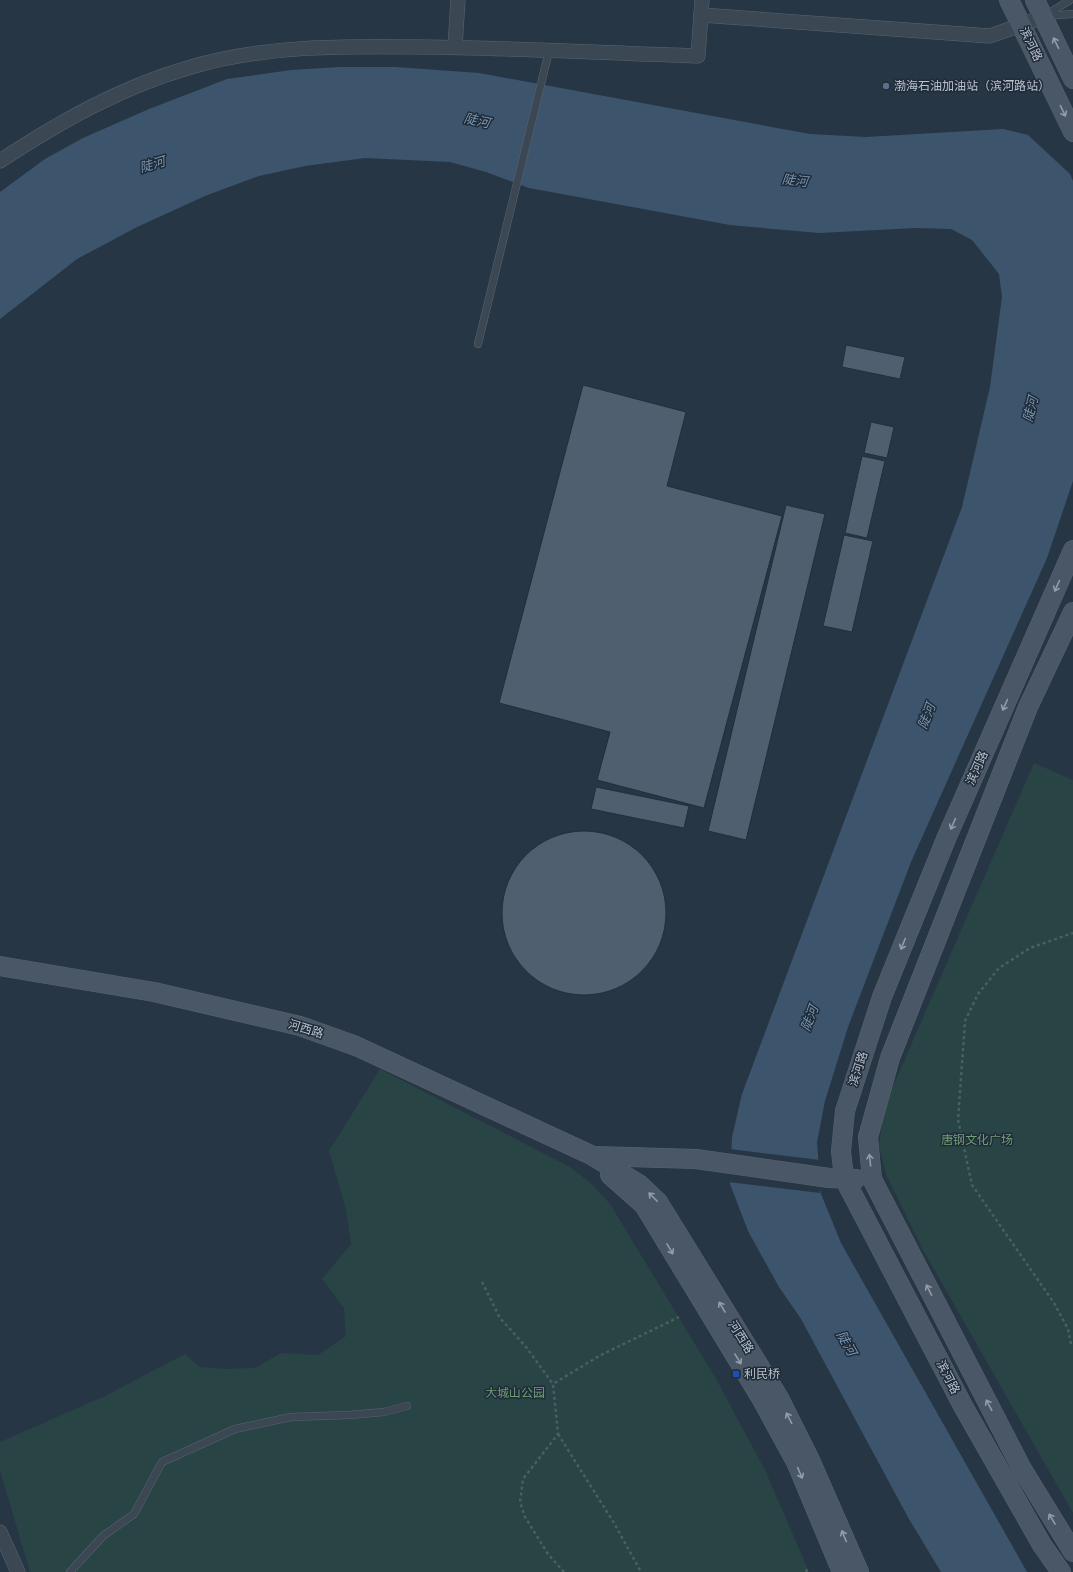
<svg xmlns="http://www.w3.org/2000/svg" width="1073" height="1572" font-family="Helvetica,'Noto Sans SC',sans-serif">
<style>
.green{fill:#294445}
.water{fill:#3c556d}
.pier{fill:#273644}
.building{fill:#4f5f6f;stroke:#222e3b}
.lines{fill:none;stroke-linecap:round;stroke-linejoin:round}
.lane-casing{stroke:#596570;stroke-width:8}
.street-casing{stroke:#596570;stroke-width:15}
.secondary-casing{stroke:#596570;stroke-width:20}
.path{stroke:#476061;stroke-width:2.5;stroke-dasharray:3 3;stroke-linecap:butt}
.lane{stroke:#3b4753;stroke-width:7}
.street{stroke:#3b4753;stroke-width:14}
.secondary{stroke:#495766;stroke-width:19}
.oneway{stroke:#919da9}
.service-dot{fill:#5c6f8a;stroke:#202c39;stroke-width:1.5}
.transit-dot{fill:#1a4fb4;stroke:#202c39;stroke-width:1.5}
.labels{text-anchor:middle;stroke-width:3;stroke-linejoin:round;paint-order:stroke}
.street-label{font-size:12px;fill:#b8c2cd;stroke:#202c39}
.poi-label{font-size:12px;fill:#b8c2cd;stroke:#202c39;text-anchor:start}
.park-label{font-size:12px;fill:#6f9e75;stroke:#202c39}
.water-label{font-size:13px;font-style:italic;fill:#7896b0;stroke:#202c39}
</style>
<rect width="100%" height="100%" fill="#273644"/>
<!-- green -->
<g class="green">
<polygon points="1034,763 1073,780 1073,1513 922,1248 886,1174 879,1146 884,1107"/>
<polygon points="380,1069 570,1167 592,1184 610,1204 715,1377 765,1470 809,1572 30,1572 0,1470 0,1442 105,1396 185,1354 200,1367 225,1369 255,1368 281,1353 318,1355 346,1336 344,1308 322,1279 351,1244 346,1209 329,1151"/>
</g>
<!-- water -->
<polygon class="water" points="340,67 395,67 479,73 810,134 866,137 1003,129 1028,135 1070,174 1073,181 1073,481 1047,558 911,862 848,1027 825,1101 817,1142 821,1194 841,1243 1027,1572 941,1572 909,1519 801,1319 779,1287 748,1231 730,1184 732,1137 742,1094 962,507 990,387 1002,297 999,274 972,240 951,229 916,228 819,233 730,225 529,188 486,172 450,162 365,158 305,166 259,176 205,196 137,227 77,259 0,319 0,192 45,159 83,138 149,109 227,79 291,70"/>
<!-- pier -->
<polygon class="pier" points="730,1149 820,1160 822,1182 820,1193 728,1182"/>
<!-- building -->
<g class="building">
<polygon points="846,345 905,357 900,379 842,367"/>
<polygon points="583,385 686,412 667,486 782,516 704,808 597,780 610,732 499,703"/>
<polygon points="871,422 894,427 887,458 864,453"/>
<polygon points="862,456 885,461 867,538 845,533"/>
<polygon points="786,505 825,514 746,840 708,831"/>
<polygon points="844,535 873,541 852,632 823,626"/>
<polygon points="596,787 689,806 684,828 591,809"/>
<circle cx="584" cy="913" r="82"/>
</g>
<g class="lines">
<defs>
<g id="lane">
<polyline points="1045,16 1073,14"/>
<polyline points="1043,17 1070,0"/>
<polyline points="478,344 549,51"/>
<polyline points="70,1572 103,1536 134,1514 162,1462 235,1429 291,1417 349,1415 384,1412 407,1406"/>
</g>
<g id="street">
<polyline points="701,15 990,36 1043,17"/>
<polyline points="455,47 458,0"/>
<path d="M0,161c61,-40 121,-74 191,-94 75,-22 153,-21 231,-20 92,1 184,6 276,9l4,-56"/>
<polyline points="0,1532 18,1572"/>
</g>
<g id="secondary">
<polyline points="1009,0 1073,132"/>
<polyline points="1035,0 1073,79"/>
<polyline points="1073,612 1028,707 890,1058 868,1137 872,1179 1022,1469 1073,1552"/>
<polyline points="0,966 154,992 300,1026 356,1046 591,1155 639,1184 658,1202 779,1398 810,1460 859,1572"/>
<polyline points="595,1156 696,1159 829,1178 856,1179"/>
<polyline points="610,1175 644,1205 761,1398 796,1462 842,1572"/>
<polyline points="1061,1572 1042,1545 963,1406 844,1178 841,1151 845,1111 882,997 946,839 1073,550"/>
</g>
</defs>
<!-- lane casing -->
<use href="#lane" class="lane-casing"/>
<!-- street casing -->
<use href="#street" class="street-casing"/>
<!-- secondary casing -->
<use href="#secondary" class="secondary-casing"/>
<!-- path -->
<g class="path">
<polyline points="482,1282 500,1318 526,1347 553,1384"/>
<polyline points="1071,1344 1068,1329 1054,1303 972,1185 958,1120 965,1021 978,994 999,968 1030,948 1073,933"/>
<polyline points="558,1434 614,1523 641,1572"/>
<polyline points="564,1572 548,1554 525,1517 520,1502 523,1479 558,1434 553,1384 599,1356 679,1317"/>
<polyline points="806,1572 807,1569"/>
</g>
<!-- lane -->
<use href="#lane" class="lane"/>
<!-- street -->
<use href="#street" class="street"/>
<!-- secondary -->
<use href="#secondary" class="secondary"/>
</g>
<!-- one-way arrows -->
<defs><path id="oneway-shaft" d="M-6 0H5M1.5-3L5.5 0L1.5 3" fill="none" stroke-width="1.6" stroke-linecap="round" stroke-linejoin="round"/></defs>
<g class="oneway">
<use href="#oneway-shaft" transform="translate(1056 43) rotate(-116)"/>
<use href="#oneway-shaft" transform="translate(1063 111) rotate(64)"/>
<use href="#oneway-shaft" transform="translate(1057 586) rotate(114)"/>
<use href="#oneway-shaft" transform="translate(1005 705) rotate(114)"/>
<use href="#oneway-shaft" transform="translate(953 824) rotate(114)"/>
<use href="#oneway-shaft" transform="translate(903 944) rotate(112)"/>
<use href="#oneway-shaft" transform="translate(870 1160) rotate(-96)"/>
<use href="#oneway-shaft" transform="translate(653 1197) rotate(-135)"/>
<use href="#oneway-shaft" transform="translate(670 1249) rotate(59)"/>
<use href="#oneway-shaft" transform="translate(929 1290) rotate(-117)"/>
<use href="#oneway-shaft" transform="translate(722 1307) rotate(-121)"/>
<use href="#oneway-shaft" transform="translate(738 1359) rotate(58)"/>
<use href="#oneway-shaft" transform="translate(989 1405) rotate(-118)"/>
<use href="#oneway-shaft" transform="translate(789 1418) rotate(-117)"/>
<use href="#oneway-shaft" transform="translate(800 1473) rotate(67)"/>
<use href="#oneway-shaft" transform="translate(1052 1519) rotate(-121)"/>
<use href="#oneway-shaft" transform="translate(844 1536) rotate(-113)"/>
</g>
<!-- markers -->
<circle class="service-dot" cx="886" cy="86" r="4"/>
<rect class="transit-dot" x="732" y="1370" width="8" height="8" rx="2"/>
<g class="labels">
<!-- street labels -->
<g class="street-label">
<text transform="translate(1031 44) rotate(64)" y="4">滨河路</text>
<text transform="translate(977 768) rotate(-66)" y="4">滨河路</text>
<text transform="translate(306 1029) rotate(17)" y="4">河西路</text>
<text transform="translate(858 1069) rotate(-72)" y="4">滨河路</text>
<text transform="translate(741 1337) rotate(58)" y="4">河西路</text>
<text transform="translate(948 1377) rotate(63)" y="4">滨河路</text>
</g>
<!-- poi labels -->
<g class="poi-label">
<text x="894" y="90">渤海石油加油站（滨河路站）</text>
<text x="744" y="1378">利民桥</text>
</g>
<!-- park labels -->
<g class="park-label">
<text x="977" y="1144">唐钢文化广场</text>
<text x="515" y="1397">大城山公园</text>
</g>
<!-- water labels -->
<g class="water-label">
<text transform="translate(477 120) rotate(12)" y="5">陡河</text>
<text transform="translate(152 164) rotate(-16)" y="5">陡河</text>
<text transform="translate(795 180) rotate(6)" y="5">陡河</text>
<text transform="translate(1030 409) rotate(-76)" y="5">陡河</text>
<text transform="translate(926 716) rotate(-69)" y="5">陡河</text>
<text transform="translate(809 1018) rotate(-69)" y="5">陡河</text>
<text transform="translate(847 1343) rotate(61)" y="5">陡河</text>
</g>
</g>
</svg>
